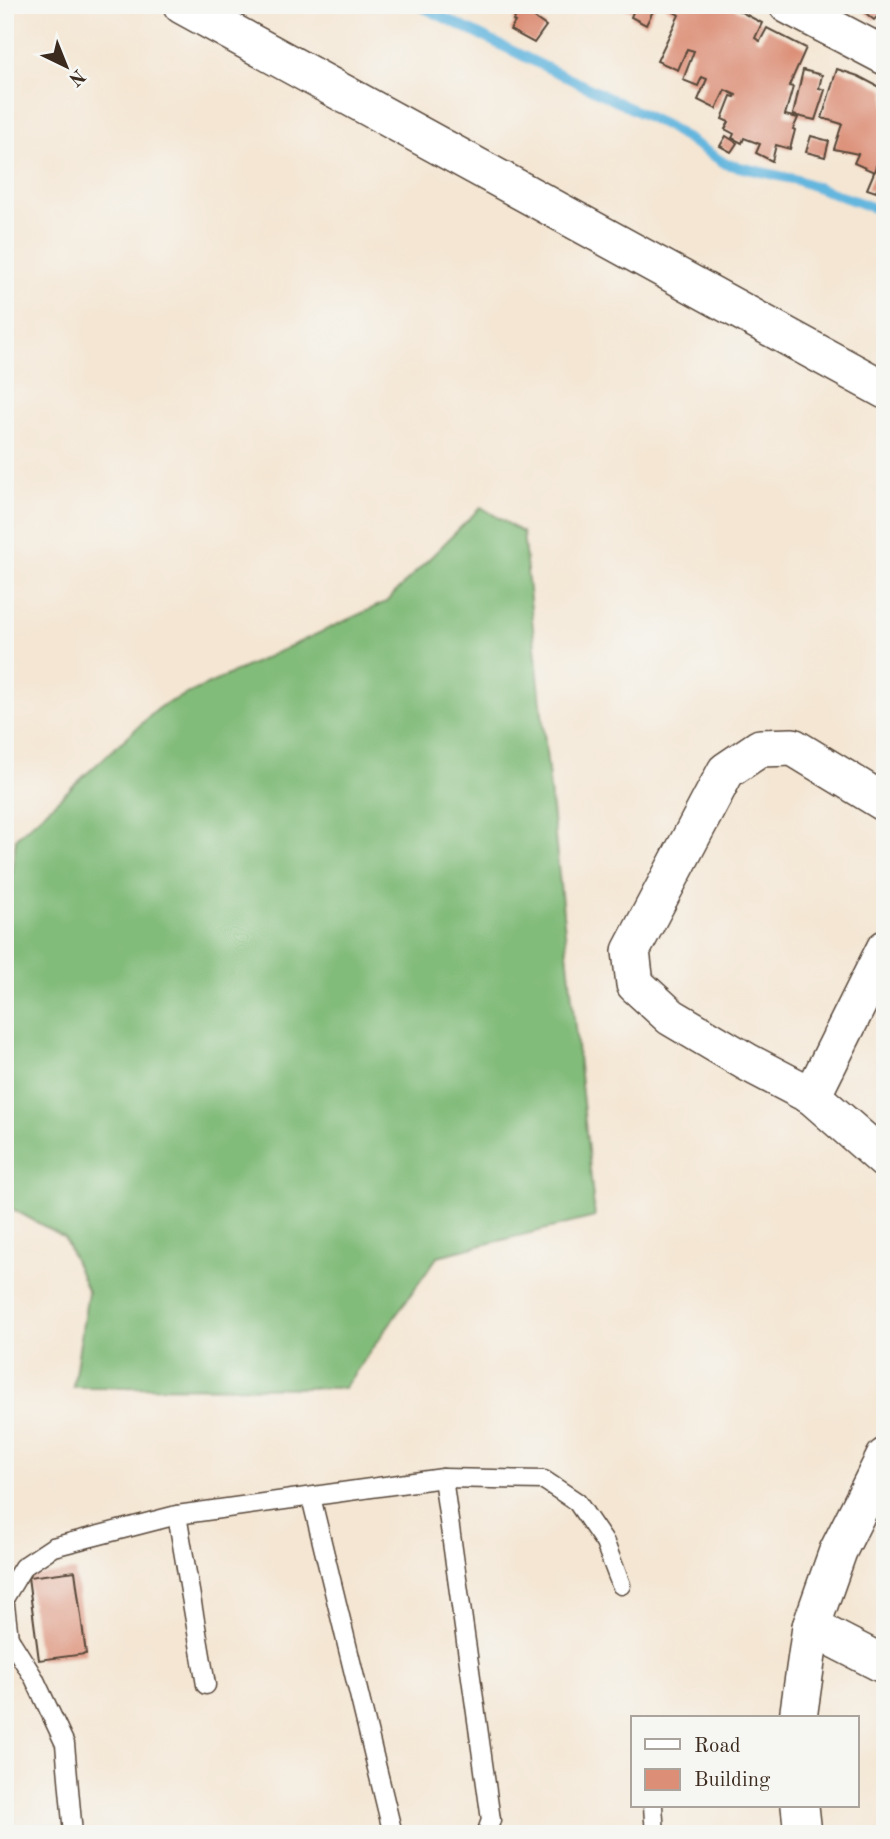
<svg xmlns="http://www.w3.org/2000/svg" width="890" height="1839" font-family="'Old Standard TT',serif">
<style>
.forest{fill:#82bc7a;stroke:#5e734c;stroke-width:2}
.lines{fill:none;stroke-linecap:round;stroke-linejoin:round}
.stream{stroke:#63b6de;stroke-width:10}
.building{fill:#dc8e76}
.service-casing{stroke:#574639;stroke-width:21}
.minor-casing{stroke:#574639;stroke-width:40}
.service{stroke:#fff;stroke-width:18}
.minor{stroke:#fff;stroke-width:37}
</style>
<rect width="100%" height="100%" fill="#f6f6f2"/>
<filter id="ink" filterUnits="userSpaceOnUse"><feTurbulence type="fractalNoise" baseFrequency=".0143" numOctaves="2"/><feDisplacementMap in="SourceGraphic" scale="14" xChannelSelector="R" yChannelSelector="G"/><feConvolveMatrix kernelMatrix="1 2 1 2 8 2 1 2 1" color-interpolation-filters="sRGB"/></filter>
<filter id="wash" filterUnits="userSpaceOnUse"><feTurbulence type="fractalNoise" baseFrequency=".00686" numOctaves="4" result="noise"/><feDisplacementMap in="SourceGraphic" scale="28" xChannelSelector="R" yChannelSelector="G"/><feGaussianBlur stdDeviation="1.57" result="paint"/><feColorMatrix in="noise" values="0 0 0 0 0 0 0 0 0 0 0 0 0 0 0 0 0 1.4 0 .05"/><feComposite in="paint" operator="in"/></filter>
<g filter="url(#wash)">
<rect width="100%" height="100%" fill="#f4e6d3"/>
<!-- forest -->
<polygon class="forest" points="481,507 523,533 595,1217 438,1256 344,1388 73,1387 88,1292 64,1237 5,1205 5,935 16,838 161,706 386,602"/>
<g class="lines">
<!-- stream -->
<polyline class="stream" points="418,5 669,127 726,164 797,180 885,212"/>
</g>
<g id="blocks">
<!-- building -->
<g class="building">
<polygon points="523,5 540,5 533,17 546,26 534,43 510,30 515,22 513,21"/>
<polygon points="625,5 656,5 646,25 631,17 633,12 623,8"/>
<polygon points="662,5 728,5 762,23 755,38 760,41 767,28 806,48 789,86 793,87 785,115 798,118 793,129 795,130 790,149 776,145 772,161 756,153 760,144 744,138 742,143 732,138 734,134 725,129 729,122 722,119 731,96 735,97 736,95 725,90 716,109 698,100 707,79 702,77 698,86 683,80 694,51 687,49 678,70 657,61 679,15"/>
<polygon points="856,5 882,5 885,9 874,20"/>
<polygon points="837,69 858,76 885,90 885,159 879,157 874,172 854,163 858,154 834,149 842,124 822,118"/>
<polygon points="803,70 822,75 819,88 825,90 815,120 793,115"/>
<polygon points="726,136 737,143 731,152 720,146"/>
<polygon points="811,136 829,141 825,157 806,152"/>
<polygon points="875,170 883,173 876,192 867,189"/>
<polygon points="75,1571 86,1654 39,1660 28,1577"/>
</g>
</g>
</g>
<g filter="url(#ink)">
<use href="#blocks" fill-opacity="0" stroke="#574639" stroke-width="2"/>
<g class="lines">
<defs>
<g id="service">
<polyline points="443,1478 491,1820 486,1834"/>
<polyline points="311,1497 393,1834"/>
<polyline points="177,1515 206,1685"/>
<polyline points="5,1597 23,1567 53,1547 177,1515 443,1478 544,1480 577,1502 605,1543 621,1585"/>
<polyline points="5,1605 9,1638 34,1678 65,1744 73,1834"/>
<polyline points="653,1806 655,1834"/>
</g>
<g id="minor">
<polyline points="182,5 885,390"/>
<polyline points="788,5 885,56"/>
<polyline points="885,803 793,747 760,748 726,771 631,951 635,984 671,1017 747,1062 812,1096 885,1160"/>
<polyline points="812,1096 885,949"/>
<polyline points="811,1627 885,1665"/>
<polyline points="798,1718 811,1627 838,1551 885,1457"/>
<polyline points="800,1806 803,1834"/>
</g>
</defs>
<!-- service casing -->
<use href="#service" class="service-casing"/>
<!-- minor casing -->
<use href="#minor" class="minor-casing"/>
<!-- service -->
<use href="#service" class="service"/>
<!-- minor -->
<use href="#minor" class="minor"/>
</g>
</g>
<!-- margin -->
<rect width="890" height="1839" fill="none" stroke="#f6f6f2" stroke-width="28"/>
<!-- legend -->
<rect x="631" y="1716" width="228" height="91" fill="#f6f6f2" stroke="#aba49d" stroke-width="2"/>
<rect x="645" y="1739" width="35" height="10" fill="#ffffff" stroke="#aba49d" stroke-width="2"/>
<text x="694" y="1752" font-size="21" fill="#3b2a1e">Road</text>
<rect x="645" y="1769" width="35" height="21" fill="#dc8e76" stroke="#aba49d" stroke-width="2"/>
<text x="694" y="1786" font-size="21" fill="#3b2a1e">Building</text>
<!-- north arrow -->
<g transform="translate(66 66) rotate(137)" stroke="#f6f6f2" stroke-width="5" paint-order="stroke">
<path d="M0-5L12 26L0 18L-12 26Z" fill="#3b2a1e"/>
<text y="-10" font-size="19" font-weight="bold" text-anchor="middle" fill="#3b2a1e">N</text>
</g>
</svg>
